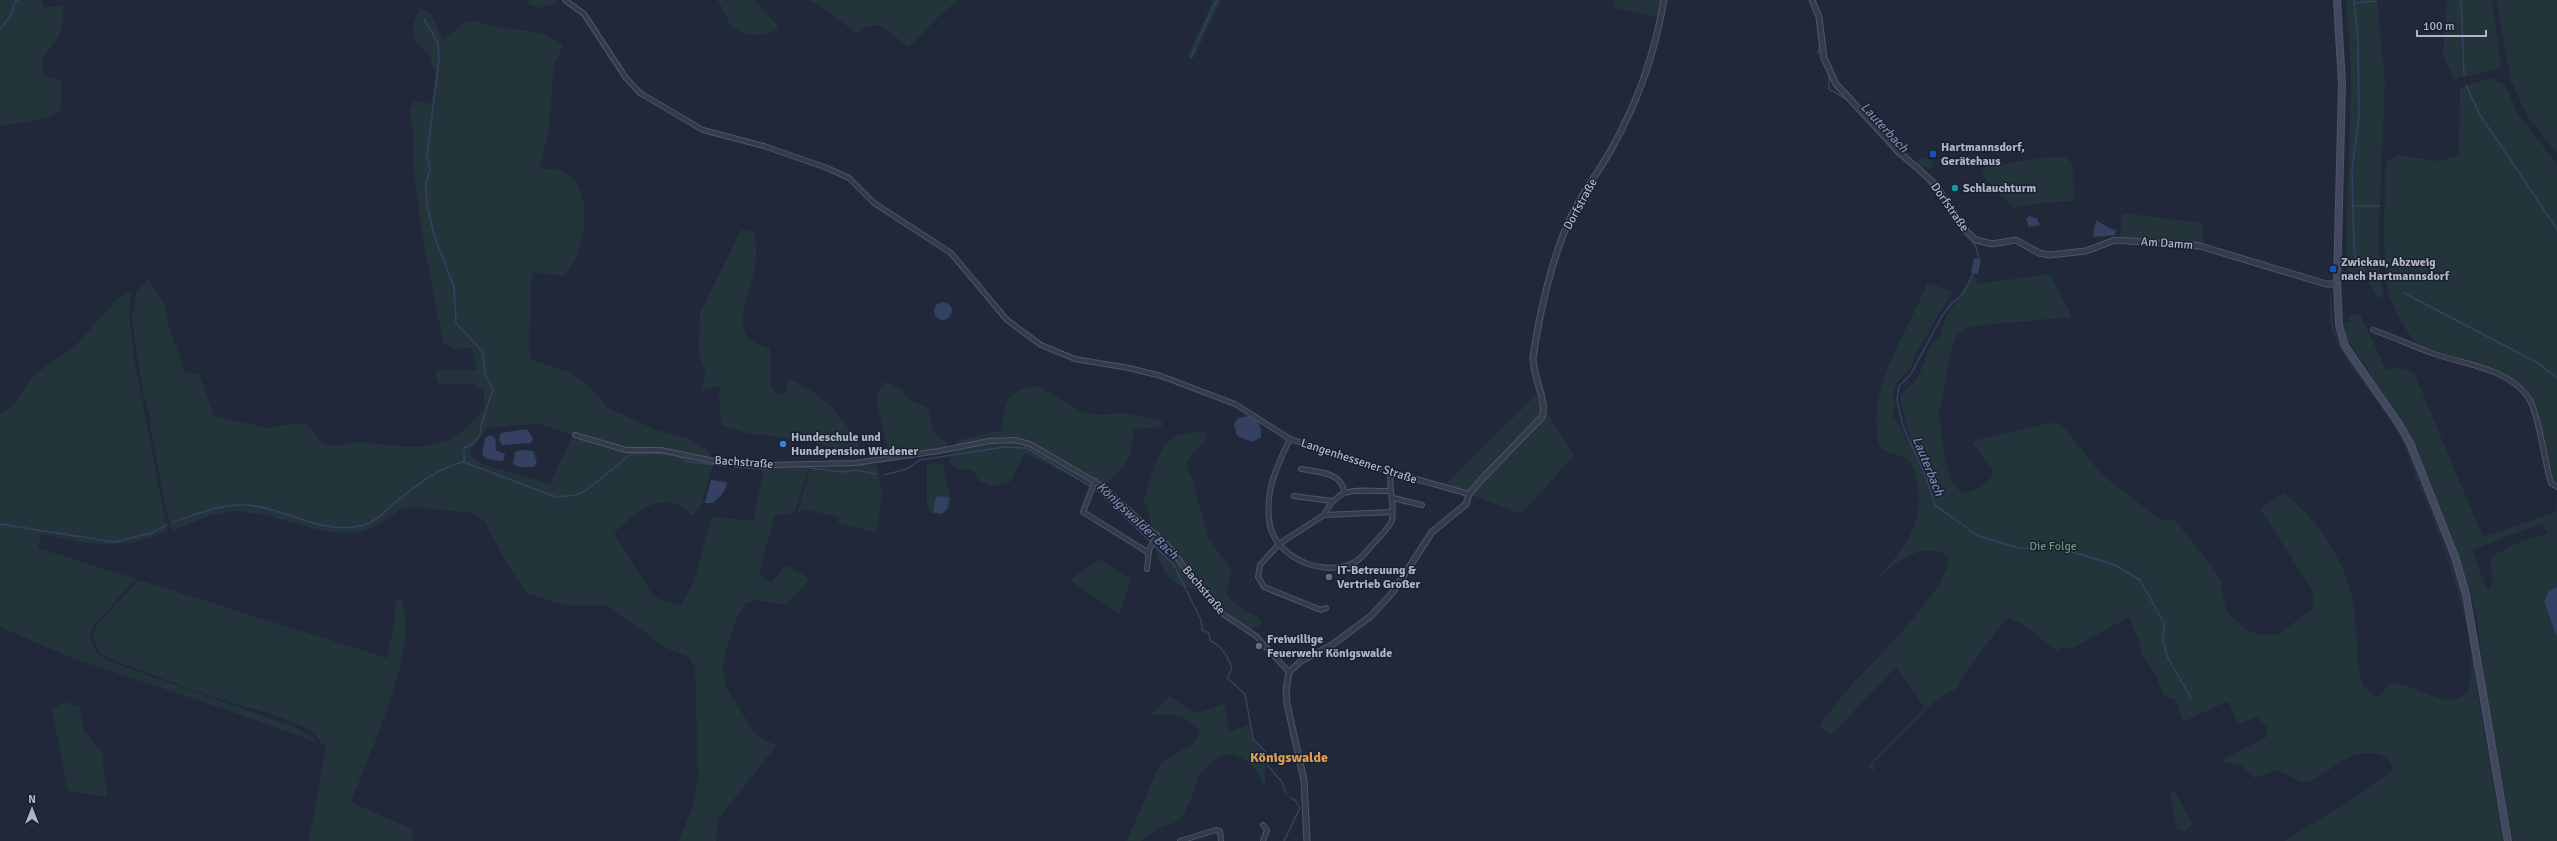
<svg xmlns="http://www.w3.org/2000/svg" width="2557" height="841" font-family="Signika,sans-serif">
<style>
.green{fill:#23353b;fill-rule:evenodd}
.water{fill:#344162}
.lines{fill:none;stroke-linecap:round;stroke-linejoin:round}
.stream{stroke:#344162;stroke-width:1.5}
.minor-casing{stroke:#4f5565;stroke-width:6}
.tertiary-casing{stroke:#4f5565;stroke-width:7}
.secondary-casing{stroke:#4f5565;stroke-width:8}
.minor{stroke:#343b4a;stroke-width:4}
.tertiary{stroke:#343b4a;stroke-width:5}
.secondary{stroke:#42495e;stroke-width:6}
.transit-dot{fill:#1a4fb4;stroke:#1a202f;stroke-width:1.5}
.culture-dot{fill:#0f9aa8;stroke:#1a202f;stroke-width:1.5}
.shop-dot{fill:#3f7fe0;stroke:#1a202f;stroke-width:1.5}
.service-dot{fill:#5c6f8a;stroke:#1a202f;stroke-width:1.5}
.labels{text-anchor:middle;stroke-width:3;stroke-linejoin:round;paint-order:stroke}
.poi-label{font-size:12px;font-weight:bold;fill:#afb5c7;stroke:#1a202f;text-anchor:start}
.street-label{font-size:12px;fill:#afb5c7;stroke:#1a202f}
.park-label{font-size:12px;fill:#659878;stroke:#1a202f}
.water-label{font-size:13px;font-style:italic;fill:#7687b0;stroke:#1a202f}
.quarter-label{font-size:14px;font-weight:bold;fill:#d7a05a;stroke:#1a202f}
</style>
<rect width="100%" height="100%" fill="#21283a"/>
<!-- green -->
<g class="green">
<path d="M0,0h41l4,7 19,-1c-1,9 -2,22 -6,31 -6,12 -23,22 -13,39l16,5v28c-5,10 -49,16 -61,16z"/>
<polygon points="526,0 555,0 556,4 539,8 530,5"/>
<path d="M717,0h37l25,27c-11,11 -37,10 -48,-2 -6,-7 -7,-17 -14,-25z"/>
<polygon points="809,0 960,0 944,11 909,47 879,25 868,26 856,33 821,6"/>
<polygon points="1213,0 1221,0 1194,58 1190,59 1188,55"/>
<polygon points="1614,0 1665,0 1660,17 1617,9 1614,7"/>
<polygon points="2346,0 2377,0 2385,83 2379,227 2380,277 2383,296 2377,298 2368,281 2349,282 2346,262 2351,72"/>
<polygon points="2447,0 2492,0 2501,68 2454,79 2443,56"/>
<polygon points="2496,0 2557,0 2557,153 2527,116 2511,80"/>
<path d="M421,9l10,5 12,26 20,-16 12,-4c31,15 63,3 88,26l-9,20 -5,64 -10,39c8,0 17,-1 25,3 33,15 21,84 0,104l-32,-4 -3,72 2,16 36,11 20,13 21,24 46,21 32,9 21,12 7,11 -13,44 -8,11c-5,-4 -12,-10 -18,-12 -23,-9 -45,15 -61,29l40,64 27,9 13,-25 18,-64 41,4 11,-54 46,-3 -16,50h-17l-3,4 -15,56 12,9 15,-18 24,14 -24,26 -29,-5 -12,4 -8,13 -11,32 -3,19 3,20 27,42 10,10 14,5 -59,74 -2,22h-37l14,-35 5,-26 -3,-112 -7,-12 -20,-7 -60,-43 -44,-1 -37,-12 -15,-21 -28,-51 -12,-8 -58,-6 -11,2 -28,17 -14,6 -16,2 -23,-3 -61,-17 -27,-3 -26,5 -35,15 -3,-5 -20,-101v-9l-7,-21 -11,-76 4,-27 14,-15v6l15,22 3,18 17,49 14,2 15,42 54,12 28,-5 12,2 13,17 12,4 23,-4 53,5 19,-1 18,-5 14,-8 16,-14 8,-12v-16l-11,-7h-34l-4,-9 1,-5h41l-5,-22 -18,1 -11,-6 -22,-115 -8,-67 1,-24 -5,-27 4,-9 18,3 5,-33 -4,-5 -2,-12c-19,-12 -22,-26 -9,-45zM538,424l88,26 -2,2 -39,-12 -14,-1 -21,45 -70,-21 -10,-8 -1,-4 8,-8 10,-15z"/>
<polygon points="2491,78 2505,85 2517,113 2557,164 2557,483 2552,476 2534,403 2519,384 2502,373 2415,343 2400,320 2389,296 2385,277 2384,223 2386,161 2399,155 2436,161 2459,156 2460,88"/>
<polygon points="1925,157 1932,161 1933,165 1929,170 1927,167 1921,168 1917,164 1919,159"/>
<path d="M2067,157l6,8 1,36c-9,0 -56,4 -60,7l-33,-35 5,-6 56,-9z"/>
<polygon points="2122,213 2203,223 2204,250 2193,248 2120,244"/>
<path d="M741,230l13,2c3,15 3,31 -1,46 -4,17 -17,40 -7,57 3,6 18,11 24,14v34l6,10 9,2 3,-17c39,19 52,34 73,71l-8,9 -13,-5 -6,-5 -32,-8 -56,-7 -25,-8 -2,-35 4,-5 -23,6 6,-17 -7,-19 1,-42z"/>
<path d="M2050,274l22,43 -90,8 -12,2 -13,8 -5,12 -13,67 6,47 8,23 9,9c10,-1 25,-8 30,-17v-7l-20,-26 4,-3 73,-17 12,1 41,51 59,45h12l5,4 38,48 5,9 5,31 21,18 13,5h17l36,-26 1,-4 -2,-16 -51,-78v-3l23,-15c35,28 63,69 70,115 3,23 2,46 6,70l5,10 11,9 6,-3 6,-10c22,-6 55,29 78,10 22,-43 -30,-166 -47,-210l2,-1 37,96 11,44 10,78 25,140h-220l75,-46 31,-23 3,-4c-2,-7 -9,-13 -16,-14 -35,-5 -44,21 -74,29l-26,-13 -23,8 -13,-13 -21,-4 47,-24v-10l-11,-10 -18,7 -10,-23 -43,20 -3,-2 -7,-19 -12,-5 -7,-20 -15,-22 -1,-10 -11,-26 -58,32 -7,-3 -6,5 -36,-27 -13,-6 -3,1 -44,58 -4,11 -15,7 -11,9 -59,60 2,8 -7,-6 57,-58 -29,-41 -65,68 -12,-9c10,-14 20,-27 31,-39 20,-22 103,-102 98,-130 -24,-20 -55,9 -73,23 27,-28 50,-55 42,-96 -1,-8 -2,-17 -8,-23 -8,-8 -26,-7 -31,-17 -10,-62 28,-107 49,-161l26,8 -38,63c-2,4 -1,9 -4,12 -7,12 -24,20 -15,36l-3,14 10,14 2,9h6l-11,-38 1,-6 17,-17 12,-31 9,-10 8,-21 24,-39 5,1 1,6z"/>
<path d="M127,293l4,1 -2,21 6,48 32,168c-48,21 -77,13 -126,3l-3,14 98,31 -43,47c-7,18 3,28 18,36l184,65 15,8 8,8 -94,-34 -152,-51 -72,-31v-212l13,-10 21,-30 42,-30 40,-45z"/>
<path d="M2330,293l2,1 1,30 7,18 58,85 10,20 12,34 -3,1c-6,-21 -13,-41 -25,-60 -17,-26 -54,-66 -61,-95 -2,-11 -1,-23 -1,-34z"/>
<path d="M2360,314l26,56c11,-4 18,-1 28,3l69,164 73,-25 1,-19v94l-9,5 -4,10 13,35v204h-44l-26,-139 -10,-84 -7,-27 -60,-157 -63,-95 -3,-16 6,-2 -1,-6zM2543,523l5,10 -26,8 -32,16 3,23 -5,12 -16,-42z"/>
<polygon points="886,382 903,390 906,398 929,408 932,430 948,444 944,450 890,458 876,398 881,386"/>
<path d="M1038,386l46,27 16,2 25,-2 37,8v6l-28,2 -4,25 -5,11 -20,20 -14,1 -66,-33 -15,29 -18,4 -13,-5 -6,-11 -16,-1 -8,-6 8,-22 45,-11c3,-29 3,-40 36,-44z"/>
<polygon points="1536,395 1574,456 1521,514 1445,485"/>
<path d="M1197,431l9,2 1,7 -11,9 -9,12v6l5,11 16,59 24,34 -6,23 18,17 12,5 7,7c-27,18 -48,-18 -65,-34 -44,-1 -44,-52 -51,-85l-4,-2c5,-15 15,-55 27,-62 8,-6 18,-7 27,-9z"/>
<polygon points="812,464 877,465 882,491 878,527 874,532 838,523 839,518 806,509 797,513"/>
<polygon points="927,464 943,464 951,502 949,508 943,514 931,513 927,508"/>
<polygon points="1099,559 1131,579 1119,614 1070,580"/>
<path d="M139,580l248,78 8,-39 1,-20 5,1c21,44 -33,156 -50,202l61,27 1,12h-104l17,-94c-7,-4 -9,-13 -17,-17 -29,-15 -64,-23 -95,-33 -36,-12 -71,-26 -106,-39l-8,-6 -7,-13 4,-14z"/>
<path d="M1170,696l19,14 9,3 26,-9 5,28 19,-7 5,16 12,12v36l-7,-16 -12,-13 -12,-6 -13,2 -16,12 -7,9 -6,19 -11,24 -22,8 -18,13h-14l33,-77 34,-21 6,-10c-8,-18 -34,-21 -51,-17z"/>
<polygon points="64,702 80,707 84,731 102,752 107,797 68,791 52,710"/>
<polygon points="2174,790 2192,823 2191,826 2184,832 2177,829 2170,793"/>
</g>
<!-- water -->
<g class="water">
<polygon points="2029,216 2037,219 2040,225 2029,227 2026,219"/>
<polygon points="2096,220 2109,228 2116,230 2115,235 2093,237"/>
<polygon points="1974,258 1981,259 1978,274 1971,273"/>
<circle cx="943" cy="311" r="9"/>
<path d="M1249,416c10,5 13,10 12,21l-8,5 -16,-6 -3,-12 4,-6z"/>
<polygon points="527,429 533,438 531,443 502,445 499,439 501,433"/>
<polygon points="490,435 495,438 496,450 505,454 503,461 487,459 482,455 485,438"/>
<polygon points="521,450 533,451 537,462 534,467 519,467 513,464 515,452"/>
<path d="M711,480l16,2c-1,10 -7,15 -14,21h-8z"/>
<polygon points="936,496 947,497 949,499 947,509 941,514 933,512"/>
<polygon points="2557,587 2557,637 2544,602 2548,592"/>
</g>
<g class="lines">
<!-- stream -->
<g class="stream">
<polyline points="2354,0 2358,42 2359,116 2352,169 2354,247 2356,263 2364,271"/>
<polyline points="2461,0 2464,75"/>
<polyline points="2354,3 2376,1"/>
<polyline points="424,19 438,43 439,59 427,156 430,170 426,183 427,206 435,238 454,287 456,323 483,352 485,375 493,389 481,426 480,435 472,444 464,448"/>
<polyline points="0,30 11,15 15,2 18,0"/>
<polyline points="1197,42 1217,0"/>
<polyline points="1818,54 1820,45"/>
<polyline points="1191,57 1196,46"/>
<polyline points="1829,74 1829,89 1848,100"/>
<polyline points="2466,85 2480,115 2557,229"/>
<polyline points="1880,135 1897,155 1916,170"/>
<polyline points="1925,178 1976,247 1979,259"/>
<polyline points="2353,206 2379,206"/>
<polyline points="1974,273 1962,295 1953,302 1942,316 1911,374 1899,386 1897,400 1903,426 1926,477 1935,505 1978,536 2019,548 2060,549 2083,555 2115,565 2140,580 2164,623 2163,641 2168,658 2191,698"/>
<polyline points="2404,293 2538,363 2557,378"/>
<polyline points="464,452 464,462"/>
<polyline points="794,466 842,472 855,470 877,474"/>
<polyline points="735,467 762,469 791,466"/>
<polyline points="884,475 907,469 920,460 1004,447 1027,448 1098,491 1151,542"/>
<path d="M173,522c22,-7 47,-18 71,-17 38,1 76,30 116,21 13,-2 22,-12 32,-21 22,-17 44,-37 72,-43l92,35 20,-2 12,-6 43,-35 28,-1 19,3 11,6 38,4"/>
<polyline points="0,524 114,542 151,533 167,525"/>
<path d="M1154,545l20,20 27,55 1,10 7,3 1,8c12,4 18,16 22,27l-5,10 18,16 8,45 13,13 1,13 15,17 4,11"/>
<polyline points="1284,841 1300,808 1296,801 1291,798"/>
</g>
<defs>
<g id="minor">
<polyline points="565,0 584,14 626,78 640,93 703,130 764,146 827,168 849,178 874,203 951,253 1007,320 1041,345 1075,359 1129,368 1161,376 1235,404 1290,439 1391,472 1469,494"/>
<path d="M2373,330c21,7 41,17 62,24 31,11 72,14 93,43 10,15 16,59 21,79l2,7 6,4"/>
<polyline points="575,435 626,450 661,450 714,461 765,465 855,463 939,451 989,441 1015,440 1030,444 1102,486 1172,550 1195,583 1223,614 1256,636 1289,672"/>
<path d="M1290,439c-14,28 -26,55 -20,87 7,31 49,49 78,39 12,-3 19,-15 27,-23 5,-6 15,-15 17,-22 3,-16 -4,-31 -1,-48"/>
<path d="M1301,469c17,3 41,3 43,23"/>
<polyline points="1095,481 1083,512 1149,553"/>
<polyline points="1294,496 1331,501"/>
<polyline points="1393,498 1422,505"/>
<path d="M1324,515c16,-32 34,-23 66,-24"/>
<polyline points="1147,569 1149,550 1157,535"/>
<polyline points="1326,608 1321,610 1264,587 1258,577 1260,565 1279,544 1324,515 1391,512"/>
<polyline points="1180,841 1216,830 1220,831 1221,841"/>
<polyline points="1263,841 1267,830 1263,825"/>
</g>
<g id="tertiary">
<polyline points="1812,0 1819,17 1824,58 1836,84 1899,152 1934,183 1967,232 1976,240 1992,244 2016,240 2039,253 2049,255 2086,251 2115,240 2200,246 2326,284 2337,284"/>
<path d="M1307,841l-3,-61 -17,-76 -1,-13 3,-19 12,-11 31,-16 39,-29 22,-24 39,-60 34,-28 3,-10 12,-14 61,-63c6,-14 -9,-40 -9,-59 6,-43 18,-97 36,-137 11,-26 30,-49 43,-73 27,-48 43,-95 52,-148"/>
</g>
<polyline id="secondary" points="2337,0 2342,83 2337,284 2339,325 2345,346 2399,424 2410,443 2455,557 2466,594 2508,841"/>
</defs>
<!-- minor casing -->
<use href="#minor" class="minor-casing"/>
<!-- tertiary casing -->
<use href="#tertiary" class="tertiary-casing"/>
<!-- secondary casing -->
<use href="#secondary" class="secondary-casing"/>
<!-- minor -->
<use href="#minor" class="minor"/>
<!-- tertiary -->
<use href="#tertiary" class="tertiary"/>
<!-- secondary -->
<use href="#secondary" class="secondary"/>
</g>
<!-- markers -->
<g class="transit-dot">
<rect x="1929" y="150" width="8" height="8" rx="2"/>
<rect x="2329" y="265" width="8" height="8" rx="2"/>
</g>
<circle class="culture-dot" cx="1955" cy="188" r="4"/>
<circle class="shop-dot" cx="783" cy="444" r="4"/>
<g class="service-dot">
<circle cx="1329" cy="577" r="4"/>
<circle cx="1259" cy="646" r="4"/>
</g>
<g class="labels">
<!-- poi labels -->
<g class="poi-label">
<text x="1941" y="151">Hartmannsdorf,<tspan x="1941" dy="14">Gerätehaus</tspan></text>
<text x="1963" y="192">Schlauchturm</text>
<text x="2341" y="266">Zwickau, Abzweig<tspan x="2341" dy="14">nach Hartmannsdorf</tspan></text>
<text x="791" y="441">Hundeschule und<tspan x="791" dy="14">Hundepension Wiedener</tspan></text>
<text x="1337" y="574">IT-Betreuung &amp;<tspan x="1337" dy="14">Vertrieb Großer</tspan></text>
<text x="1267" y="643">Freiwillige<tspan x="1267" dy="14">Feuerwehr Königswalde</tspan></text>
</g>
<!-- street labels -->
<g class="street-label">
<text transform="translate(1580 204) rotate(-61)" y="4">Dorfstraße</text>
<text transform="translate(1950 207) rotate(55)" y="4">Dorfstraße</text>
<text transform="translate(2167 243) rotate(4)" y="4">Am Damm</text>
<text transform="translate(1359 461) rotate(18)" y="4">Langenhessener Straße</text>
<text transform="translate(744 462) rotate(4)" y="4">Bachstraße</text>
<text transform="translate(1204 590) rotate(50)" y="4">Bachstraße</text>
</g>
<!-- park labels -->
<g class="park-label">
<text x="2053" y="550">Die Folge</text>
</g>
<!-- water labels -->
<g class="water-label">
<text transform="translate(1885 127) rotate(47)" y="5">Lauterbach</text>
<text transform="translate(1929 466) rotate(68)" y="5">Lauterbach</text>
<text transform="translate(1138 520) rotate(43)" y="5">Königswalder Bach</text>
</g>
<!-- quarter labels -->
<g class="quarter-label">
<text x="1289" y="762">Königswalde</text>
</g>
</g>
<!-- north arrow -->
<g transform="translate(32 809)" stroke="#1a202f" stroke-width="3" paint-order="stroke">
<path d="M0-3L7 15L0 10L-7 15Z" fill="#afb5c7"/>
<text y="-6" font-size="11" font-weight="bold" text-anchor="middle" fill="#afb5c7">N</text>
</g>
<!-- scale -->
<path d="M2417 30v6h69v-6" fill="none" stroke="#afb5c7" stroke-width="2"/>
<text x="2423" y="30" font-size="12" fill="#afb5c7" stroke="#1a202f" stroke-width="3" paint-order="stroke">100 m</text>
</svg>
